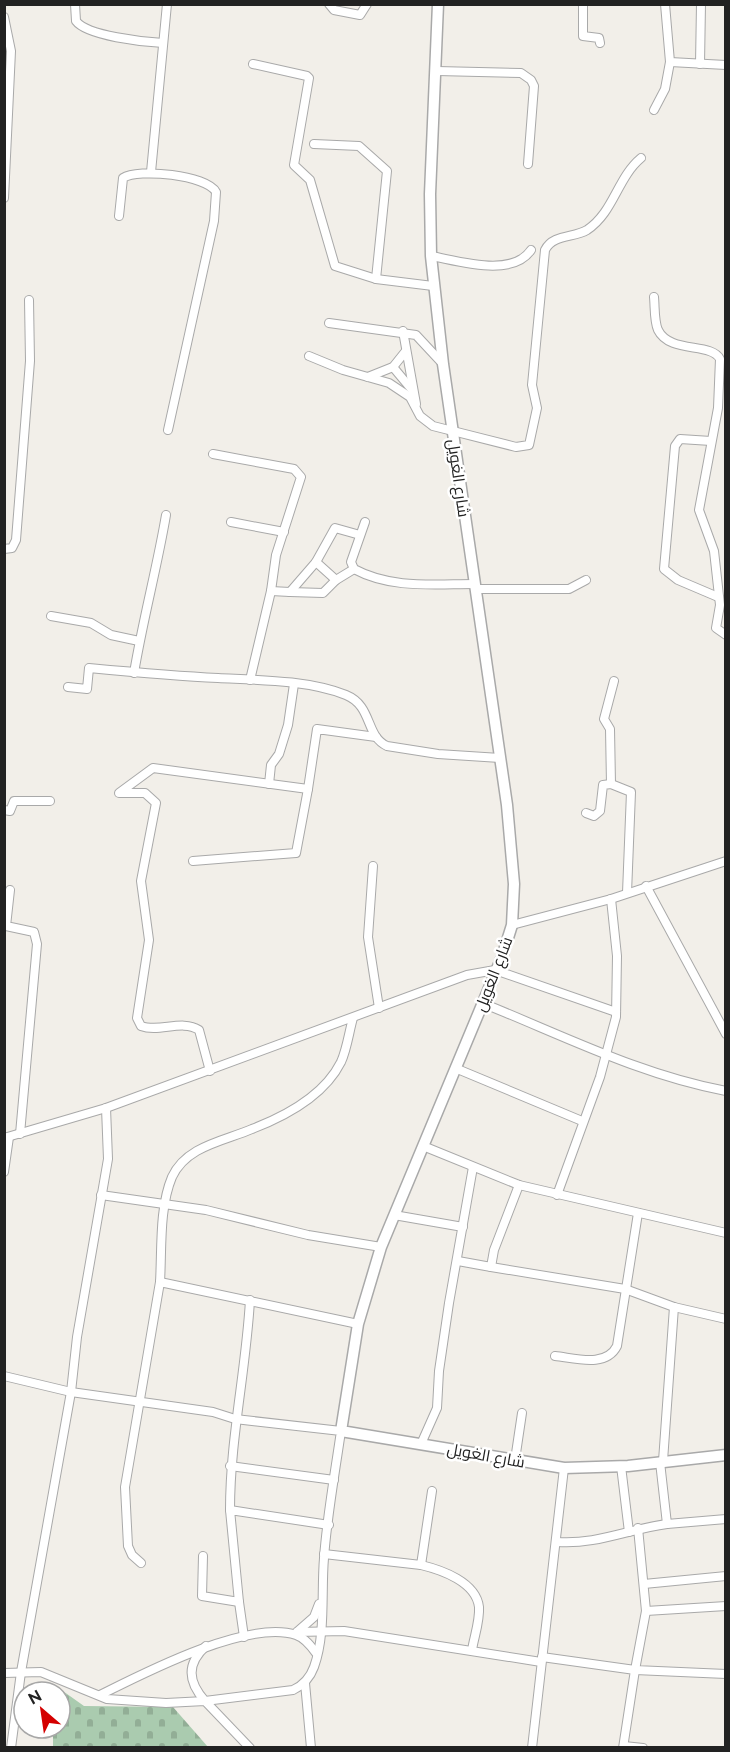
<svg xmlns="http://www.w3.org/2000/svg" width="730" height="1752" font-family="Raleway,Cairo,sans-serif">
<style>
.cemetery{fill:url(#cemetery-stones)}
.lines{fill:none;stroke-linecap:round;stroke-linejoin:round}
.minor-casing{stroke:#a9a9a9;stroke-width:10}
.tertiary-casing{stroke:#a9a9a9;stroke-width:13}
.minor{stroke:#fff;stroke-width:8}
.tertiary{stroke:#fff;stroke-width:10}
.labels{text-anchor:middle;stroke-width:5;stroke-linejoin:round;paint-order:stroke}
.street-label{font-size:16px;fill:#222;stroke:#fff}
</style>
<defs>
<pattern id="cemetery-stones" width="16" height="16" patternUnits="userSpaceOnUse" patternTransform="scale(1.5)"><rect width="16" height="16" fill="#aacbaf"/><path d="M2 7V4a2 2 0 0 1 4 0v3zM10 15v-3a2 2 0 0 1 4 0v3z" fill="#92ae96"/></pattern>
</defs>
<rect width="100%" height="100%" fill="#f2efe9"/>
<!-- cemetery -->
<polygon class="cemetery" points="53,1684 84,1706 173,1707 208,1747 53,1747 53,1728 60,1728 60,1692 53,1692"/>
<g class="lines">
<defs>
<g id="minor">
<path d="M75,4l1,17c11,15 68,21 87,22"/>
<polyline points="329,4 334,10 360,15 367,4"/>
<polyline points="583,4 583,36 599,38 600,43"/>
<polyline points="665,4 670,62 726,65"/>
<polyline points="4,17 11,51 4,198"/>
<polyline points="253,64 307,76 309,78 294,165 310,180 335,266 376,279 433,286"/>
<polyline points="700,64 701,4"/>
<polyline points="437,71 521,73 531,80 534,86 528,164"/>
<polyline points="654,110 665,89 670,62"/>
<polyline points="314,144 359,146 387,171 376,279"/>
<polyline points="151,172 167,4"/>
<path d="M119,216l4,-38c15,-10 84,-3 93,14l-2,29 -46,209"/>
<path d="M431,256c28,5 81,22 100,-6"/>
<path d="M654,297c1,10 0,24 4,33 12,24 53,12 62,29l-2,49 -19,102 15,41 6,54 -4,23 10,7"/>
<polyline points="329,323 416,335 443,364"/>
<polyline points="403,331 416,404"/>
<path d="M309,356l34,14 46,13 21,14 10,19 13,10 83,21 13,-2 8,-37 -5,-23 13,-135c8,-16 29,-12 42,-20 27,-18 30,-52 54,-72"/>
<polyline points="393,367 413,391"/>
<polyline points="368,377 393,367 405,352"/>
<polyline points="711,441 680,439 675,446 664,569 678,580 718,597"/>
<polyline points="213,454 294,469 301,477 276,555 271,591 250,680"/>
<polyline points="231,522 284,532"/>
<path d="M365,522l-14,40 3,7c37,20 79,15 120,15"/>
<polyline points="4,549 12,548 16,540 30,361 29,300"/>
<polyline points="336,580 354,569"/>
<polyline points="475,589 569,589 586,580"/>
<polyline points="271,591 290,592 316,562 335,528 360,535"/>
<polyline points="290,592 323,593 336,580 316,562"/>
<polyline points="51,616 91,623 111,635 139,641"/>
<path d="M134,673c9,-54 23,-105 32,-158"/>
<path d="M68,687l19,2 2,-21c43,4 86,8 129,10 40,2 90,2 128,17 27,11 19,41 41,51l51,8 62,4"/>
<polyline points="269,784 271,765 279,754 288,725 294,684"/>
<polyline points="611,784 610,729 604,719 614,681"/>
<polyline points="4,810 10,811 14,801 50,801"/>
<polyline points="586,813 594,816 600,811 603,785 611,784 631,792 627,893"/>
<polyline points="193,861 296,853 308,789"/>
<polyline points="373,866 368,937 379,1008"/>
<polyline points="646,886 726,1034"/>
<polyline points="10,890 6,926 34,932 37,944 20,1134"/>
<polyline points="512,925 611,899 726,861"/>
<path d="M482,1003c80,32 158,72 244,88"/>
<polyline points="455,1068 582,1121"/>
<path d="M210,1071l-11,-41c-17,-11 -40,3 -58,-4l-4,-8 12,-78 -8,-59 15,-78 -11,-10h-26l34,-25 155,21 9,-60 59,8"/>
<polyline points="4,1138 106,1108 467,975 495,970 616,1012"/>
<polyline points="423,1146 519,1185 726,1233"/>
<polyline points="4,1172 9,1137"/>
<polyline points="101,1195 206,1210 308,1235 381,1247"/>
<polyline points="557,1195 600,1077 616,1017 617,956 611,899"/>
<polyline points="394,1215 463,1227"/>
<polyline points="458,1261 491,1267 494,1250 519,1185"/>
<polyline points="491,1267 625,1289 674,1307 726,1319"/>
<path d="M160,1282c2,-33 -1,-74 12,-105 14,-31 52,-36 80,-48 34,-13 72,-33 89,-67 6,-13 8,-30 12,-44"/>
<path d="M555,1356c20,2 51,12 62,-10l21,-133"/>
<path d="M4,1376l67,16 142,20 22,7 106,12c-6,42 -14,85 -17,127 -3,35 2,76 -10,109 -4,11 -10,18 -21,23l-88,11c-17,-19 -19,-37 1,-55"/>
<polyline points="421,1444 437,1408 439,1371 449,1303 473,1167"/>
<polyline points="515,1460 522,1413"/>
<polyline points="663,1461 674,1307"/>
<polyline points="660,1462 667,1524 726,1519"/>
<polyline points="230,1466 334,1480"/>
<polyline points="621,1466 629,1532"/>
<path d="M230,1510c0,-71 16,-139 20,-210"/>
<polyline points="638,1528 646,1611 635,1670 726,1674"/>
<path d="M557,1542c39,3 72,-13 110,-18"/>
<polyline points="324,1554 421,1565 432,1491"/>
<polyline points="203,1556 202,1596 239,1602 230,1510 329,1525"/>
<polyline points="141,1563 132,1555 128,1546 125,1487 160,1282 358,1324"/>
<path d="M421,1565c21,5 55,17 58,42 1,14 -5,30 -7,43"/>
<polyline points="644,1584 726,1576"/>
<polyline points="239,1602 244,1637"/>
<polyline points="646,1611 726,1606"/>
<polyline points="298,1631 314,1617 319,1604"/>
<polyline points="297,1632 344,1631 541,1662"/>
<polyline points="542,1657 635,1670 623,1748"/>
<polyline points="4,1673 41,1672 107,1699 166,1703 205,1701 250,1748"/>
<polyline points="305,1683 311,1748"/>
<path d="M100,1695c44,-22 148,-76 196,-60 9,3 15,11 20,18"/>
<polyline points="624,1746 643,1748"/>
<polyline points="11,1748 21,1672 71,1392 77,1337 108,1159 106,1108"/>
<polyline points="532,1748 564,1468"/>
</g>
<polyline id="tertiary" points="438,4 430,194 431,256 443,364 507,805 514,884 512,925 502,957 381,1247 358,1324 341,1431 564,1468 628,1466 726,1455"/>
</defs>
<!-- minor casing -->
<use href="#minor" class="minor-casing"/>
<!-- tertiary casing -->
<use href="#tertiary" class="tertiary-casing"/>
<!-- minor -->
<use href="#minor" class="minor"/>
<!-- tertiary -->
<use href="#tertiary" class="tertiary"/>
</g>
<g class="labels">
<!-- street labels -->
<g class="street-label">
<text transform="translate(459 478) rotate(82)" y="6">شارع الغويل</text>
<text transform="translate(493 974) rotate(-69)" y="6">شارع الغويل</text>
<text transform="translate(486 1455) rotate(10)" y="6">شارع الغويل</text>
</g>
</g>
<!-- border -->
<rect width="730" height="1752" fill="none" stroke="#222222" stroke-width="12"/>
<!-- north arrow -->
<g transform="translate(42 1710) rotate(331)"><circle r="28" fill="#ffffff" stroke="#a7a7a7" stroke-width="1.5"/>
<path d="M0-4.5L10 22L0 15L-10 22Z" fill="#d40000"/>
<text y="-9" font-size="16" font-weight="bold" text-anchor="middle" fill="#222222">N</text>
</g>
</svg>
